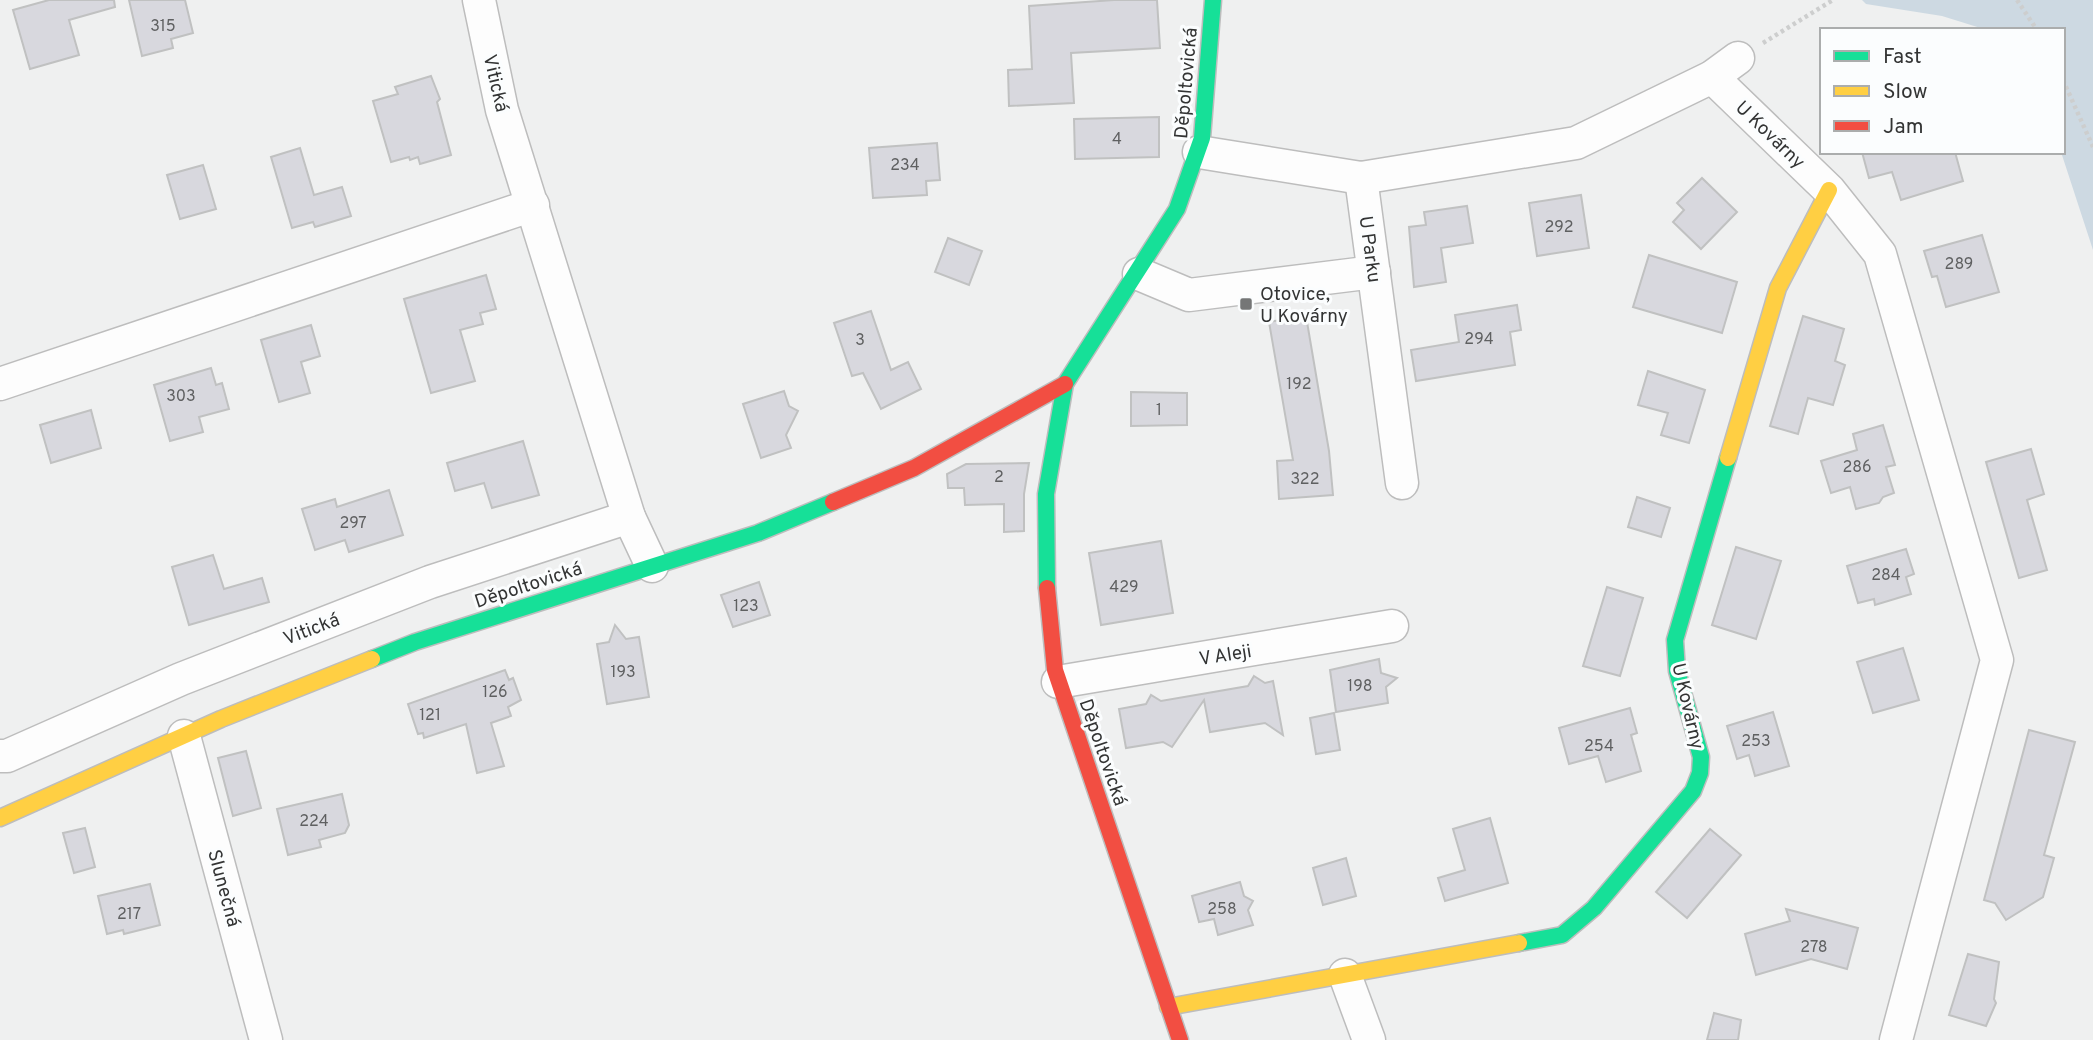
<svg xmlns="http://www.w3.org/2000/svg" width="2093" height="1040" font-family="Overpass,sans-serif">
<style>
.green{fill:#cdd9e2}
.building{fill:#d8d8de;stroke:#c0c1c1;stroke-width:2}
.lines{fill:none;stroke-linecap:round;stroke-linejoin:round}
.street-casing{stroke:#bdbdbd;stroke-width:35}
.fast-casing{stroke:#bdbdbd;stroke-width:19}
.slow-casing{stroke:#bdbdbd;stroke-width:19}
.jam-casing{stroke:#bdbdbd;stroke-width:19}
.path{stroke:#cdcece;stroke-width:4.5;stroke-dasharray:3.5 3.5;stroke-linecap:butt}
.street{stroke:#fdfdfd;stroke-width:32}
.fast{stroke:#16e098;stroke-width:16}
.slow{stroke:#ffcf43;stroke-width:16}
.jam{stroke:#f24e42;stroke-width:16}
.poi-dot{fill:#757676;stroke:#fbfdfe;stroke-width:2.5}
.labels{text-anchor:middle;stroke-width:6;stroke-linejoin:round;paint-order:stroke}
.number-label{font-size:16px;fill:#5f6061}
.street-label{font-size:19px;fill:#333434;stroke:#fbfdfe}
.poi-label{font-size:19px;fill:#333434;stroke:#fbfdfe;text-anchor:start}
</style>
<rect width="100%" height="100%" fill="#eff0f0"/>
<!-- green -->
<polygon class="green" points="1862,0 2093,0 2093,250 2061,152 2063,30 1987,30 1942,16 1866,4"/>
<!-- building -->
<g class="building">
<polygon points="49,0 114,0 115,7 69,20 79,55 30,69 13,10"/>
<polygon points="129,0 185,0 193,33 171,39 173,48 142,56"/>
<polygon points="1114,0 1157,0 1160,48 1071,53 1074,103 1009,106 1008,70 1032,69 1029,6"/>
<polygon points="431,76 440,99 437,102 451,155 420,164 418,157 410,160 409,157 391,162 373,101 398,94 395,87"/>
<polygon points="1159,117 1159,157 1075,159 1074,119"/>
<polygon points="937,143 940,180 926,181 927,195 873,198 869,148"/>
<polygon points="300,148 314,195 342,187 351,216 315,227 313,222 292,228 271,157"/>
<polygon points="1862,152 1955,152 1963,181 1901,200 1892,172 1869,178"/>
<polygon points="203,165 216,209 180,219 167,175"/>
<polygon points="1702,178 1737,212 1701,249 1673,222 1684,210 1677,203"/>
<polygon points="1581,195 1589,248 1537,256 1529,203"/>
<polygon points="1467,206 1473,243 1441,248 1446,282 1414,287 1409,227 1426,225 1424,212"/>
<polygon points="1982,235 1999,292 1946,307 1937,276 1932,277 1924,251"/>
<polygon points="948,238 982,251 969,285 935,272"/>
<polygon points="1649,255 1737,282 1722,333 1633,307"/>
<polygon points="486,275 496,309 480,313 483,324 460,330 475,381 431,393 404,299"/>
<polygon points="1517,305 1521,330 1510,332 1515,365 1416,381 1411,350 1459,342 1455,315"/>
<polygon points="871,311 891,370 908,362 921,389 881,409 863,373 852,376 834,323"/>
<polygon points="1306,316 1329,451 1333,495 1279,499 1277,461 1293,460 1269,322"/>
<polygon points="1803,316 1844,329 1835,361 1845,365 1833,405 1808,398 1798,434 1770,426"/>
<polygon points="311,325 320,356 301,362 310,393 279,402 261,340"/>
<polygon points="211,368 216,385 222,383 229,409 199,417 203,432 170,441 154,385"/>
<polygon points="1648,371 1705,390 1689,443 1661,435 1668,413 1638,405"/>
<polygon points="784,391 789,406 798,411 786,435 791,448 761,458 743,404"/>
<polygon points="1131,392 1187,393 1187,425 1131,426"/>
<polygon points="91,410 101,448 51,463 40,425"/>
<polygon points="1883,425 1895,465 1886,467 1894,493 1883,497 1879,503 1856,509 1850,487 1831,493 1821,461 1857,450 1853,434"/>
<polygon points="523,441 539,495 492,508 484,483 455,491 447,463"/>
<polygon points="2031,449 2044,494 2027,500 2047,570 2019,578 1986,462"/>
<polygon points="1029,463 1024,494 1024,531 1004,532 1004,504 965,505 964,488 948,488 947,474 966,464"/>
<polygon points="389,490 403,535 349,552 345,540 315,550 302,509 335,499 337,507"/>
<polygon points="1637,497 1670,508 1661,537 1628,527"/>
<polygon points="1161,541 1173,613 1101,625 1089,553"/>
<polygon points="1736,547 1781,561 1756,639 1712,625"/>
<polygon points="1906,549 1914,574 1906,577 1911,594 1875,605 1874,599 1858,603 1847,566"/>
<polygon points="213,555 224,589 262,578 269,602 189,625 172,567"/>
<polygon points="759,582 770,615 733,627 721,595"/>
<polygon points="1607,587 1643,598 1620,676 1583,666"/>
<polygon points="615,625 626,639 639,637 649,697 607,704 597,644 609,642"/>
<polygon points="1903,648 1919,700 1873,713 1857,662"/>
<polygon points="1379,659 1381,673 1397,678 1386,687 1388,703 1336,712 1330,670"/>
<polygon points="505,670 509,680 513,678 521,700 508,707 511,716 491,723 504,766 477,773 466,724 424,738 423,733 418,734 408,704"/>
<polygon points="1254,676 1265,683 1273,681 1283,735 1265,723 1210,732 1204,700 1172,747 1163,742 1126,748 1119,709 1146,704 1151,695 1161,701 1248,686"/>
<polygon points="1630,708 1637,733 1631,735 1641,771 1606,782 1598,756 1569,764 1559,728"/>
<polygon points="1773,712 1789,766 1755,776 1749,755 1737,759 1727,726"/>
<polygon points="1334,713 1340,750 1316,754 1310,718"/>
<polygon points="2029,730 2075,742 2044,855 2054,858 2043,897 2006,920 1995,903 1984,900"/>
<polygon points="246,751 261,808 233,816 218,758"/>
<polygon points="342,794 349,825 345,833 319,840 321,847 288,855 277,809"/>
<polygon points="1490,818 1508,883 1445,901 1438,878 1465,870 1453,829"/>
<polygon points="85,828 95,867 74,873 63,833"/>
<polygon points="1710,829 1741,855 1687,918 1656,892"/>
<polygon points="1346,858 1356,896 1323,905 1313,868"/>
<polygon points="1240,882 1244,896 1253,901 1248,910 1253,925 1218,935 1214,919 1199,922 1192,896"/>
<polygon points="150,884 160,925 124,934 123,930 107,934 98,896"/>
<polygon points="1786,909 1858,928 1847,969 1811,959 1756,975 1745,934 1790,921"/>
<polygon points="1968,954 1999,962 1994,999 1996,1003 1986,1026 1949,1015"/>
<polygon points="1714,1013 1741,1020 1738,1040 1707,1040"/>
</g>
<g class="lines">
<defs>
<g id="street">
<polyline points="479,0 502,110 629,517 652,566"/>
<polyline points="1712,77 1829,190 1880,254 1997,660 1896,1040"/>
<polyline points="1199,152 1361,178 1576,143 1712,77 1738,58"/>
<polyline points="1361,178 1402,483"/>
<polyline points="1139,274 1189,295 1374,272"/>
<polyline points="0,384 533,205"/>
<polyline points="1058,682 1392,626"/>
<polyline points="184,736 266,1040"/>
<polyline points="0,756 7,756 181,679 430,582 629,517"/>
<polyline points="1345,975 1369,1040"/>
</g>
<g id="fast">
<polyline points="1047,588 1046,494 1065,384 1177,209 1202,138 1213,0"/>
<polyline points="372,659 415,642 758,533 833,502"/>
<polyline points="1519,943 1562,935 1594,908 1693,791 1700,773 1701,757 1677,671 1675,640 1728,458"/>
</g>
<g id="slow">
<polyline points="1728,458 1778,288 1829,190"/>
<polyline points="0,818 221,719 372,659"/>
<polyline points="1168,1007 1519,943"/>
</g>
<g id="jam">
<polyline points="833,502 914,468 1065,384"/>
<polyline points="1047,588 1055,670 1180,1040"/>
</g>
</defs>
<!-- street casing -->
<use href="#street" class="street-casing"/>
<!-- fast casing -->
<use href="#fast" class="fast-casing"/>
<!-- slow casing -->
<use href="#slow" class="slow-casing"/>
<!-- jam casing -->
<use href="#jam" class="jam-casing"/>
<!-- path -->
<g class="path">
<polyline points="2017,0 2037,30"/>
<polyline points="1763,43 1833,0"/>
<polyline points="2063,80 2093,147"/>
</g>
<!-- street -->
<use href="#street" class="street"/>
<!-- fast -->
<use href="#fast" class="fast"/>
<!-- slow -->
<use href="#slow" class="slow"/>
<!-- jam -->
<use href="#jam" class="jam"/>
</g>
<!-- markers -->
<rect class="poi-dot" x="1239" y="297" width="14" height="14" rx="3.5"/>
<g class="labels">
<!-- number labels -->
<g class="number-label">
<text x="163" y="31">315</text>
<text x="1117" y="144">4</text>
<text x="905" y="170">234</text>
<text x="1559" y="232">292</text>
<text x="1959" y="269">289</text>
<text x="1479" y="344">294</text>
<text x="860" y="345">3</text>
<text x="1299" y="389">192</text>
<text x="181" y="401">303</text>
<text x="1159" y="415">1</text>
<text x="1857" y="472">286</text>
<text x="999" y="482">2</text>
<text x="1305" y="484">322</text>
<text x="353" y="528">297</text>
<text x="1886" y="580">284</text>
<text x="1124" y="592">429</text>
<text x="746" y="611">123</text>
<text x="623" y="677">193</text>
<text x="1360" y="691">198</text>
<text x="495" y="697">126</text>
<text x="430" y="720">121</text>
<text x="1756" y="746">253</text>
<text x="1599" y="751">254</text>
<text x="314" y="826">224</text>
<text x="1222" y="914">258</text>
<text x="129" y="919">217</text>
<text x="1814" y="952">278</text>
</g>
<!-- street labels -->
<g class="street-label">
<text transform="translate(497 83) rotate(77)" y="7">Vitická</text>
<text transform="translate(1185 83) rotate(-85)" y="7">Děpoltovická</text>
<text transform="translate(1771 134) rotate(44)" y="7">U Kovárny</text>
<text transform="translate(1371 249) rotate(82)" y="7">U Parku</text>
<text transform="translate(528 584) rotate(-18)" y="7">Děpoltovická</text>
<text transform="translate(311 628) rotate(-21)" y="7">Vitická</text>
<text transform="translate(1225 654) rotate(-9)" y="7">V Aleji</text>
<text transform="translate(1689 706) rotate(77)" y="7">U Kovárny</text>
<text transform="translate(1104 752) rotate(71)" y="7">Děpoltovická</text>
<text transform="translate(225 888) rotate(75)" y="7">Slunečná</text>
</g>
<!-- poi labels -->
<g class="poi-label">
<text x="1260" y="300">Otovice,<tspan x="1260" dy="22">U Kovárny</tspan></text>
</g>
</g>
<!-- legend -->
<rect x="1820" y="28" width="245" height="126" fill="#fbfdfe" stroke="#abadad" stroke-width="2"/>
<rect x="1834" y="51" width="35" height="10" fill="#16e098" stroke="#abadad" stroke-width="2"/>
<text x="1883" y="63" font-size="21" fill="#333434">Fast</text>
<rect x="1834" y="86" width="35" height="10" fill="#ffcf43" stroke="#abadad" stroke-width="2"/>
<text x="1883" y="98" font-size="21" fill="#333434">Slow</text>
<rect x="1834" y="121" width="35" height="10" fill="#f24e42" stroke="#abadad" stroke-width="2"/>
<text x="1883" y="133" font-size="21" fill="#333434">Jam</text>
</svg>
